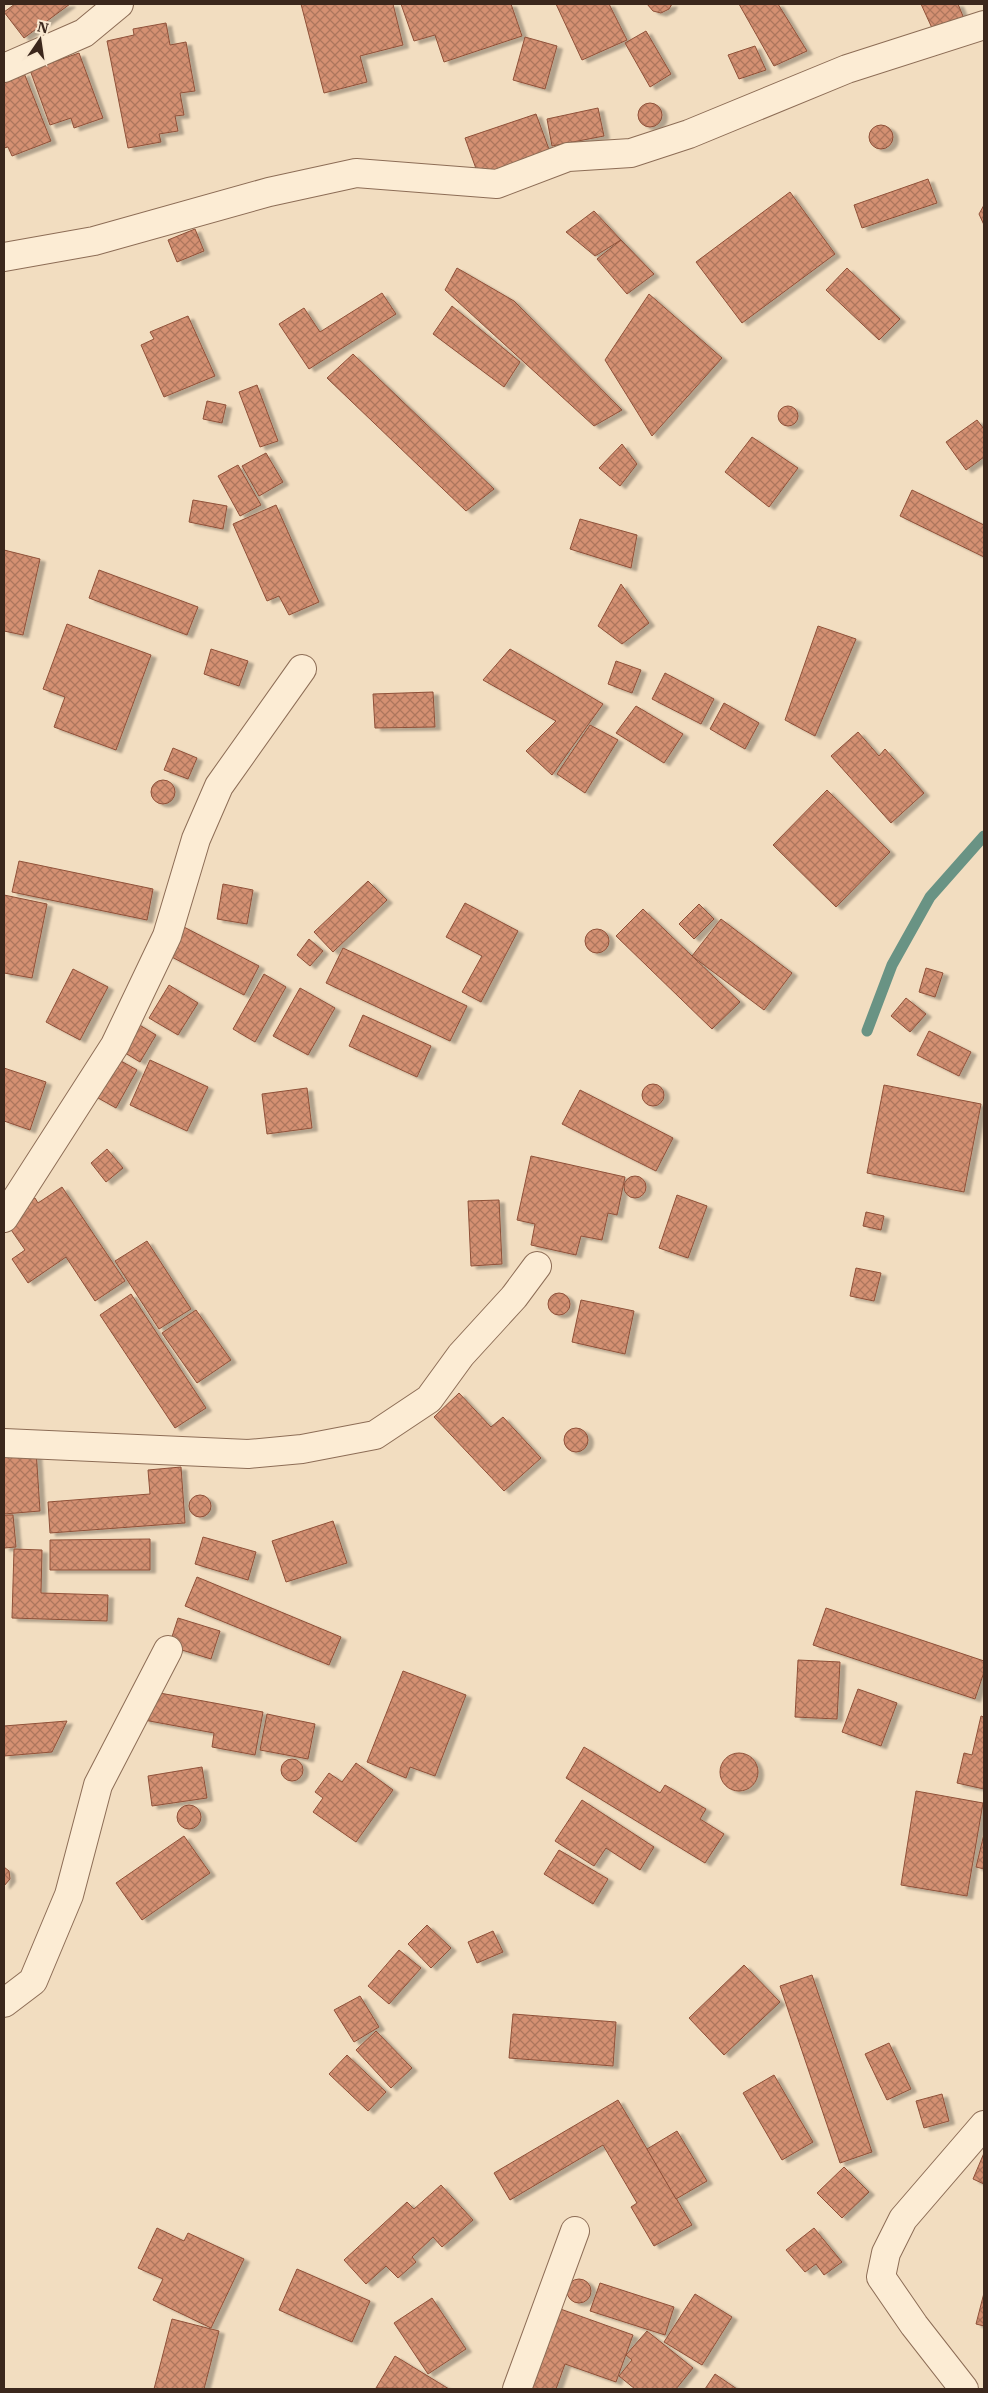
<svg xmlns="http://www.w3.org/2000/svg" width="988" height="2393" font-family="'IBM Plex Serif',serif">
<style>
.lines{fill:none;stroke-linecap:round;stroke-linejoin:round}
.stream{stroke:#699384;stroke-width:11}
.building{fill:url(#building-cross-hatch);stroke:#8f5139;filter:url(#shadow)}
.street-casing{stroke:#8d6d56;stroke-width:30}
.street{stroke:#fcecd4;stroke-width:28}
</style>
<defs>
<pattern id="building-cross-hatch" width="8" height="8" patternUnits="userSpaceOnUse" patternTransform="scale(1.25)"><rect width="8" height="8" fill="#d49072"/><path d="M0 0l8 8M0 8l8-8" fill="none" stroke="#ad765d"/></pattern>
<filter id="shadow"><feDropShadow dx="5.5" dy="3" stdDeviation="1" flood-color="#0004"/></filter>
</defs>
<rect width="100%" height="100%" fill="#f2ddc0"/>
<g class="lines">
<!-- stream -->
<polyline class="stream" points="867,1031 892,965 930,897 984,836"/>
</g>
<!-- building -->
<g class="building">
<polygon points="15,4 70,4 24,38 4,12"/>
<polygon points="301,4 393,4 403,45 360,56 367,82 324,93"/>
<polygon points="401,4 511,4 522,36 444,62 435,35 414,41"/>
<polygon points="556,4 609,4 627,40 582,60"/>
<polygon points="647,4 672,4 669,9 661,13 653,11"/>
<polygon points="739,4 778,4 807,51 774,66"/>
<polygon points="921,4 958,4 967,26 937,39"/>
<polygon points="166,23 170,45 186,42 195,91 180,93 184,115 175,116 178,131 159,134 161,142 128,148 107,41 134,35 133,29"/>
<polygon points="646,31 671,74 650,87 625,43"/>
<polygon points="525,37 557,46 545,89 513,80"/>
<polygon points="755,46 766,70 739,79 728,55"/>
<polygon points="79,53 103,118 74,128 71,118 50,125 30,70"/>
<polygon points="24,73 51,141 12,156 8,147 4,148 4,81"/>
<circle cx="650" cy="115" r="12"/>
<polygon points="598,108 604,136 552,146 547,119"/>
<polygon points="536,114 550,152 479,177 465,138"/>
<circle cx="881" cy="137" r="12"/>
<polygon points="928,179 937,203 862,228 854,205"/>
<polygon points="790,192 835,254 742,323 696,262"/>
<polygon points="984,205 984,225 979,214"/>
<polygon points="594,211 621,240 595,256 566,232"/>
<polygon points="195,229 204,251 177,262 168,240"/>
<polygon points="621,240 654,274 627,294 597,259"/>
<polygon points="457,268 514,301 622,410 594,426 445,290"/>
<polygon points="847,268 900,319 879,340 826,290"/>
<polygon points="382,293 396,314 309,369 279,324 304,308 320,332"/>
<polygon points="649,294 722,358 652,436 605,360"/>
<polygon points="452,306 520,362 504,387 433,334"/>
<polygon points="188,316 215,376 164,397 141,345 154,339 150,332"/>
<polygon points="353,354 494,489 466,511 327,378"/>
<polygon points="257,385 278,441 260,447 239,392"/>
<polygon points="207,401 226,405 222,423 203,419"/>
<circle cx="788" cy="416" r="10"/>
<polygon points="977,420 984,429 984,457 966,470 946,442"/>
<polygon points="752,437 798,468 769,507 725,472"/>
<polygon points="622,444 637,464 620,486 599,468"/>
<polygon points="266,453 283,482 259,496 242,466"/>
<polygon points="238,465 261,505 240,516 218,476"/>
<polygon points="912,490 984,525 984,557 900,516"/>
<polygon points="193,500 227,506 223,529 189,522"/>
<polygon points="276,505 319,602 289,615 279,596 267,601 233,524"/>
<polygon points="580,519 637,535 631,568 570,549"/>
<polygon points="4,550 40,559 23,635 4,631"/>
<polygon points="99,570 198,607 187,635 89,598"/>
<polygon points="621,584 649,623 622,644 598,626"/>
<polygon points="67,624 151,655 116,750 54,727 65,697 43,689"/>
<polygon points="818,626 856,639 815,736 785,720"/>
<polygon points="211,649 248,661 239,686 204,674"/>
<polygon points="510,649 603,704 552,775 526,751 556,721 483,680"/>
<polygon points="616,661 641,670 632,693 608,684"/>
<polygon points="665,673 714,699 701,724 652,699"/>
<polygon points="433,692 435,727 375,728 373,694"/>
<polygon points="724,703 759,723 745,749 710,729"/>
<polygon points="636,706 683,734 664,763 616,733"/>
<polygon points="590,725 618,740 585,793 557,774"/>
<polygon points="858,732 879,756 885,749 924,793 891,823 831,756"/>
<polygon points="173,748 197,758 188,779 164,770"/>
<circle cx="163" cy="792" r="12"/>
<polygon points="827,790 890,852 836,907 773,845"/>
<polygon points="19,861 153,889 147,920 12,892"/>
<polygon points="368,881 387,900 333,952 314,932"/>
<polygon points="223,884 253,890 247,924 217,919"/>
<polygon points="4,895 47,904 32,978 4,973"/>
<polygon points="465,903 518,931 481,1002 462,992 482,956 446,937"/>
<polygon points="699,904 714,919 694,939 679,924"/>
<polygon points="643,909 740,1002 712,1029 616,936"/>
<polygon points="721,919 792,973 764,1010 692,956"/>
<polygon points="182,926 259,966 244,995 168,955"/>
<circle cx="597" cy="941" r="12"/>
<polygon points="309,939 323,951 310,966 297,955"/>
<polygon points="343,948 467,1006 450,1041 326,983"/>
<polygon points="926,968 943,973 935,997 919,992"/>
<polygon points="73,969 108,987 80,1040 46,1022"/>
<polygon points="264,974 286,987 255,1042 233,1029"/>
<polygon points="169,985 198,1003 178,1035 149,1018"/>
<polygon points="300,988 335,1008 308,1055 273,1036"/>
<polygon points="906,998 926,1014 910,1032 891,1016"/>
<polygon points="363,1015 431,1046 417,1077 349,1046"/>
<polygon points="133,1021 156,1035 140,1062 117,1048"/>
<polygon points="929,1031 971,1052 959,1076 917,1055"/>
<polygon points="112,1056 137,1070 116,1108 91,1094"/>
<polygon points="150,1060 208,1087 187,1131 130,1105"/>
<polygon points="4,1068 46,1082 30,1130 4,1121"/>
<circle cx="653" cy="1095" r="11"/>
<polygon points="884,1085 981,1104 964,1192 867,1173"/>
<polygon points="307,1088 312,1128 267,1134 262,1094"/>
<polygon points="580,1090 673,1138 656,1171 562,1124"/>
<polygon points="107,1149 123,1168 106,1182 91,1163"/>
<polygon points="531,1156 625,1177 617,1215 608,1213 602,1240 581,1236 576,1255 531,1245 535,1224 517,1220"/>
<circle cx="635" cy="1187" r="11"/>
<polygon points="62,1187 125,1281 95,1301 66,1257 28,1283 12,1259 25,1250 7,1224 15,1211 35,1198 38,1203"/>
<polygon points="677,1195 707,1206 688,1258 659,1248"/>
<polygon points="499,1200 502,1264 471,1266 468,1201"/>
<polygon points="866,1212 884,1216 881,1230 863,1226"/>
<polygon points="147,1241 191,1309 159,1329 115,1261"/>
<polygon points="856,1268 881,1273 874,1301 850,1296"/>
<circle cx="559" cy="1304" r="11"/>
<polygon points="131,1294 206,1408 175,1428 100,1315"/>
<polygon points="581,1300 634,1311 625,1354 572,1342"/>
<polygon points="196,1310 231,1360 197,1383 162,1333"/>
<polygon points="459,1393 491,1427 503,1417 541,1458 504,1491 434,1417"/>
<circle cx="576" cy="1440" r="12"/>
<polygon points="36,1450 40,1511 4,1514 4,1452"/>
<polygon points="181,1467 185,1523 50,1533 48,1502 150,1494 148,1470"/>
<circle cx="200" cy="1506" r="11"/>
<polygon points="4,1515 13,1515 16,1547 4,1548"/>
<polygon points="333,1521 347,1563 286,1582 272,1541"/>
<polygon points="203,1537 256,1552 248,1580 195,1564"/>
<polygon points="150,1539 150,1570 50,1570 50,1540"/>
<polygon points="14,1549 42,1550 41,1593 108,1595 107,1621 12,1618"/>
<polygon points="197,1577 341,1637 329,1665 185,1606"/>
<polygon points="826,1608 984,1661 984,1672 975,1699 813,1645"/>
<polygon points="178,1618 220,1631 211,1659 169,1646"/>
<polygon points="798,1660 840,1662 837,1719 795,1717"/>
<polygon points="403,1671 466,1695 435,1776 410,1767 406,1778 367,1762"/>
<polygon points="858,1689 897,1703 881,1746 842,1732"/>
<polygon points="149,1691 263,1712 255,1755 212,1747 214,1733 144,1720"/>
<polygon points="267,1714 315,1724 308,1759 260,1750"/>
<polygon points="981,1716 984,1717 984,1789 957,1783 964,1753 972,1755"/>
<polygon points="67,1721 52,1752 4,1756 4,1726"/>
<polygon points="584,1747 660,1793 665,1785 706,1809 700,1819 724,1834 705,1863 566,1778"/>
<circle cx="739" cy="1772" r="19"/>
<circle cx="292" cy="1770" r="11"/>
<polygon points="356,1763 393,1790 356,1842 313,1812 323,1798 315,1792 329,1773 342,1782"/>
<polygon points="202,1767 207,1798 152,1806 148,1776"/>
<polygon points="916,1791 983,1803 967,1896 901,1885"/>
<polygon points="582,1800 654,1847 640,1870 606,1848 594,1866 555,1841"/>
<circle cx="189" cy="1817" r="12"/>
<polygon points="984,1834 984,1869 976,1867"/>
<polygon points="184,1836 210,1873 142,1920 116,1883"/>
<polygon points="559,1850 608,1879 593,1904 544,1874"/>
<polygon points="4,1867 9,1871 10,1879 4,1886"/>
<polygon points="427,1925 451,1948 431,1968 408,1944"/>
<polygon points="493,1931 503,1952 477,1963 468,1942"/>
<polygon points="399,1950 421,1968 389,2004 368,1986"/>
<polygon points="744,1965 780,2002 724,2055 689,2018"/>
<polygon points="812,1975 872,2152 840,2163 780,1986"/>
<polygon points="360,1996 379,2027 354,2042 334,2010"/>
<polygon points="513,2014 616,2022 613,2066 509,2058"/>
<polygon points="376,2031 412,2068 391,2088 356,2050"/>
<polygon points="889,2043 911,2089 887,2100 865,2054"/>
<polygon points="347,2055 386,2092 368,2111 329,2074"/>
<polygon points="774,2075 813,2142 782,2160 743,2093"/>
<polygon points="942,2094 949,2121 924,2128 916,2101"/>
<polygon points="618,2100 692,2225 654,2246 631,2207 637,2203 603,2145 510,2200 494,2173"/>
<polygon points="677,2131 707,2181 676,2199 647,2149"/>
<polygon points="984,2153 984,2184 973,2179"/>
<polygon points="844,2167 869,2192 842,2218 817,2193"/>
<polygon points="441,2185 473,2220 442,2247 433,2237 412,2257 416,2262 398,2278 386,2266 366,2284 344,2260 407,2202 414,2209"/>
<polygon points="157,2228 184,2241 188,2233 244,2259 211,2328 153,2300 163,2279 138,2268"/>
<polygon points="814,2228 842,2262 824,2275 816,2264 805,2272 786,2250"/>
<polygon points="297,2269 370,2301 352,2342 279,2310"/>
<circle cx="579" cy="2291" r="12"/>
<polygon points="600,2283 674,2307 665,2335 590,2311"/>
<polygon points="984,2293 984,2326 976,2324"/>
<polygon points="695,2294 732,2317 702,2365 664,2342"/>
<polygon points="432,2298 466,2349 428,2374 394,2323"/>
<polygon points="552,2306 633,2335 616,2382 565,2364 556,2389 522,2389"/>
<polygon points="172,2319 219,2331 204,2389 154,2389"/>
<polygon points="647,2331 693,2368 676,2389 635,2389 619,2376 632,2360 626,2355"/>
<polygon points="395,2356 449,2389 376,2388"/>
<polygon points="715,2374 737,2389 705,2389"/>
</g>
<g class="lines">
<defs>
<g id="street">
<polyline points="4,68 84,33 119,4"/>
<polyline points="4,257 94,241 269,192 356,173 497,184 568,157 631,153 689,134 847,69 984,25"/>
<polyline points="4,1218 115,1045 167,936 196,839 219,786 302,669"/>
<polyline points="4,1443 248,1454 302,1449 375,1435 429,1399 461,1355 514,1297 537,1266"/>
<polyline points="4,2003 33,1981 69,1895 98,1785 168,1650"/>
<polyline points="517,2389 575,2231"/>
<polyline points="964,2389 914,2325 881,2277 886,2253 903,2219 984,2125"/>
</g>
</defs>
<!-- street casing -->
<use href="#street" class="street-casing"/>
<!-- street -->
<use href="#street" class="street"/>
</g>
<!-- border -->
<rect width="988" height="2393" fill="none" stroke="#3b271c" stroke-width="10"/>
<!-- north arrow -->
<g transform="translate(40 40) rotate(13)" stroke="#f9e8d0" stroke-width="4" paint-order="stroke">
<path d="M0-4L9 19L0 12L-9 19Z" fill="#3b271c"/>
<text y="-8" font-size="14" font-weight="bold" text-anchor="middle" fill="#3b271c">N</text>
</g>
</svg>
